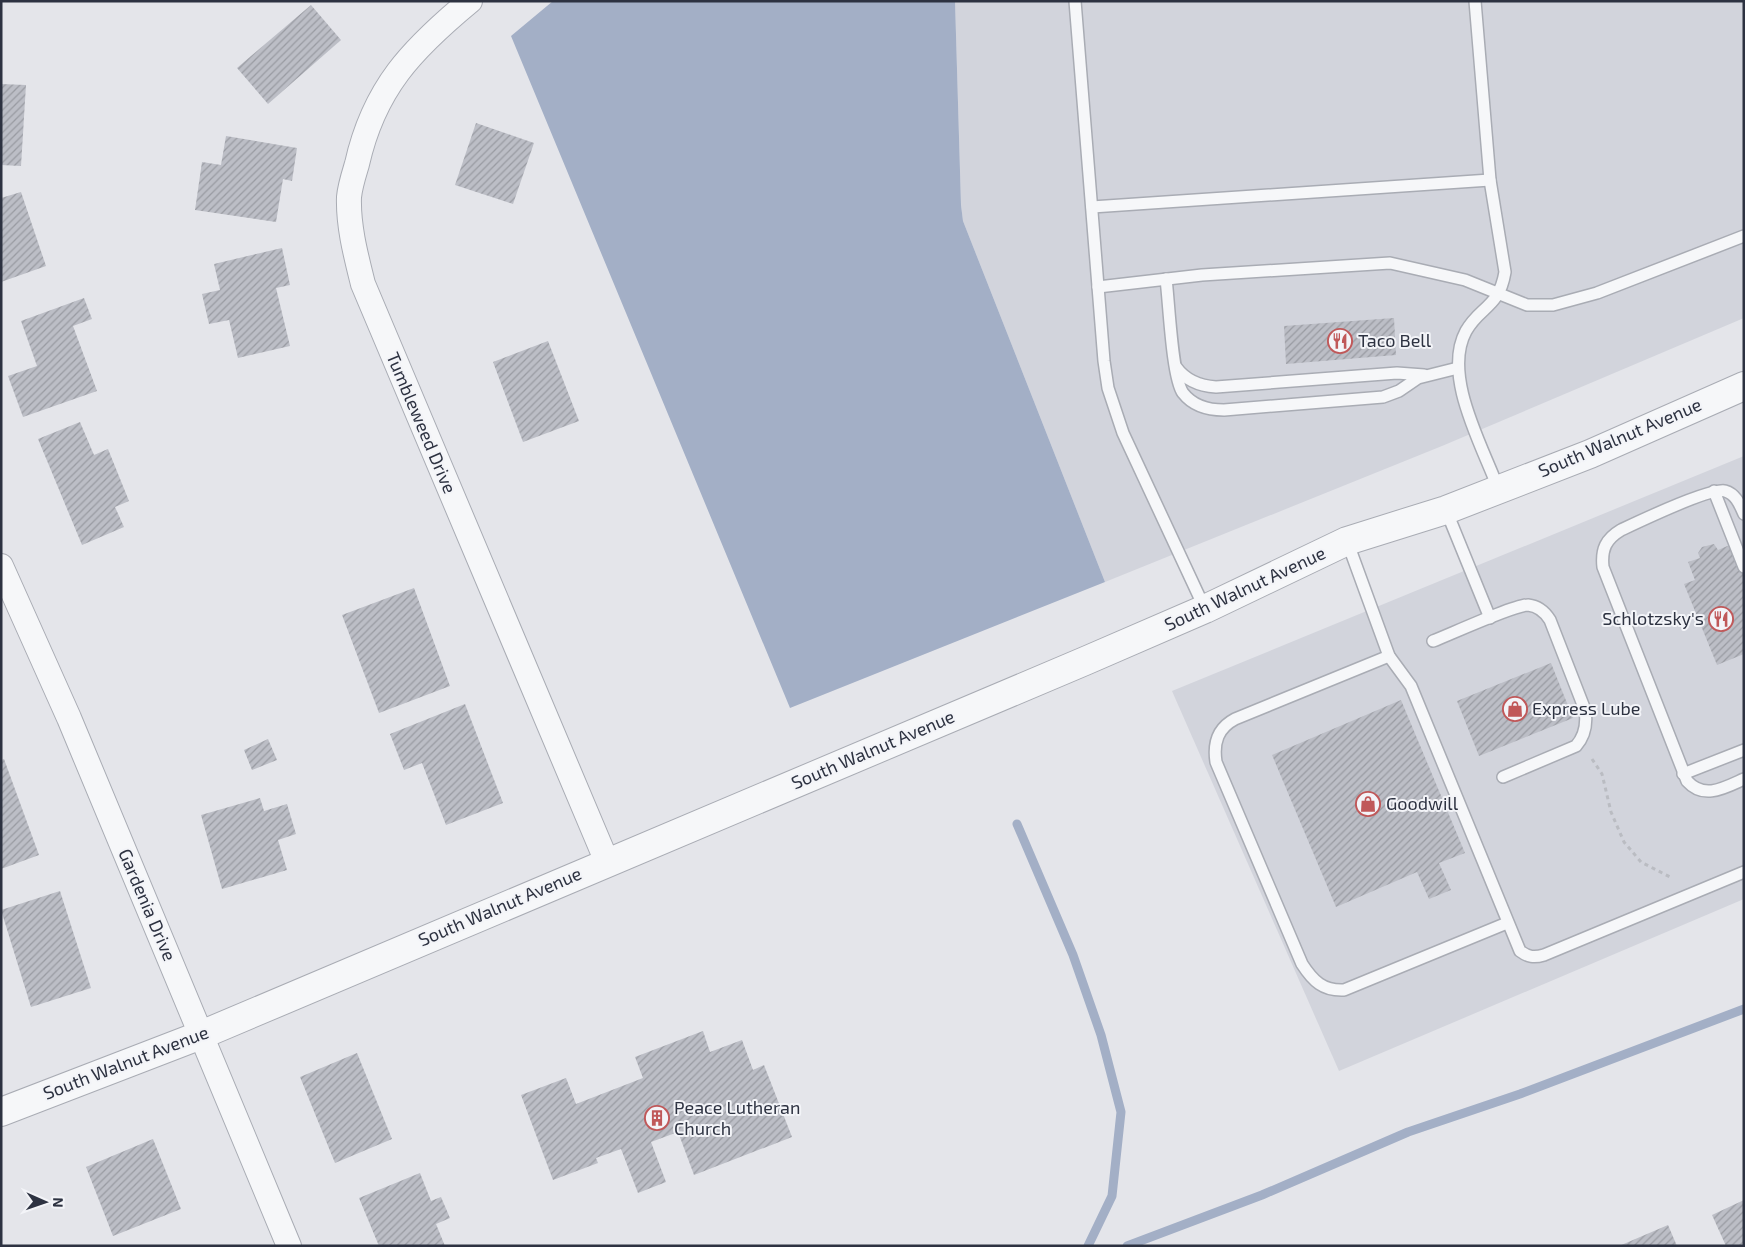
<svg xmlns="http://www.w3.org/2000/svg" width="1745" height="1247" font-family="'Exo 2',sans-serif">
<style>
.built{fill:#d2d4dc}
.water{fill:#a3afc6}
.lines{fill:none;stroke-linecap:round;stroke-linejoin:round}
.stream{stroke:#a3afc6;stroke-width:9}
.building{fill:url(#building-hatch)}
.service-casing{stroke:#a9acb4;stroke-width:14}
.minor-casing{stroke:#a9acb4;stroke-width:26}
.tertiary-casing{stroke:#a9acb4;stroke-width:30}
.path{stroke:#babcc2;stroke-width:3;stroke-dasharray:4 4;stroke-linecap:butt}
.service{stroke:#f6f7f9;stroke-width:11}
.minor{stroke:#f6f7f9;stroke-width:24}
.tertiary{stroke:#f6f7f9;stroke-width:28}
.labels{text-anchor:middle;stroke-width:4;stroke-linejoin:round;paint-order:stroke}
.poi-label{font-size:18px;fill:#2d3241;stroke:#f3f4f8;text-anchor:start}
.street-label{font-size:18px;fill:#2d3241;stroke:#f3f4f8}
</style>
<defs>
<pattern id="building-hatch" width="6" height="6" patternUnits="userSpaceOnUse" patternTransform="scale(1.25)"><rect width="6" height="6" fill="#bcbec6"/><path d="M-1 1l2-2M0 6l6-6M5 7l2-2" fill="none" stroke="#999ba2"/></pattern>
</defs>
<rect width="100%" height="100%" fill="#e4e5ea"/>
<!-- built -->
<g class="built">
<polygon points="955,1 1744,1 1744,318 1442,446 1105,582 963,221 961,205"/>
<polygon points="1744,456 1744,899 1339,1071 1172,691"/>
</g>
<!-- water -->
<polygon class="water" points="553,1 955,1 961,205 963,221 1105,582 790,708 511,36"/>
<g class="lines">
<!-- stream -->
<g class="stream">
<polyline points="1017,824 1073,955 1101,1035 1121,1112 1112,1196 1088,1246"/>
<polyline points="1127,1246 1262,1195 1408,1132 1520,1094 1744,1009"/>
</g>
</g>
<!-- building -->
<g class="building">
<polygon points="311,5 341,40 268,104 237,68"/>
<polygon points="1,84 26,85 21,166 1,165"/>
<polygon points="476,123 534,143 513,204 455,185"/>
<polygon points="226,136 297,148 292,181 283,179 276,222 195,210 202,162 221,165"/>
<polygon points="21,192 46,266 1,282 1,198"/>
<polygon points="282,248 290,285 276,288 290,346 238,358 229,320 209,324 202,294 220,290 214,264"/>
<polygon points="84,298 92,319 73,326 97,391 23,417 8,376 37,366 21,321"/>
<polygon points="1394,318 1396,355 1286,364 1284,326"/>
<polygon points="548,341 579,421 523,442 493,362"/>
<polygon points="80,422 94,455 108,449 129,501 115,507 124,527 82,545 38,439"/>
<polygon points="1714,544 1718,550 1732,544 1744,573 1744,654 1717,665 1684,584 1695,580 1688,562 1700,558 1698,553 1702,547"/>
<polygon points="414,588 450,686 379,713 342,615"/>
<polygon points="1551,663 1573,718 1479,756 1457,701"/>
<polygon points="1401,700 1465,853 1439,863 1451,890 1429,899 1417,872 1336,907 1272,755"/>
<polygon points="465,704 503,803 446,825 422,763 404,770 390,734"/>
<polygon points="268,739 277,760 252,770 244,750"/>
<polygon points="4,759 39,855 1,869 1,760"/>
<polygon points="260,798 264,811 287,804 296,834 278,840 287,870 222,889 201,815"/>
<polygon points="60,891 91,988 31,1007 1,910"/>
<polygon points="703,1031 710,1052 742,1040 753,1070 764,1065 792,1137 694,1175 678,1132 651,1142 666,1182 638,1193 621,1149 596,1158 598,1163 553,1180 521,1095 566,1078 576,1104 643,1078 635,1057"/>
<polygon points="357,1053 392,1139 335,1163 300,1077"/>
<polygon points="153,1139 181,1209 113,1236 86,1167"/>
<polygon points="420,1173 431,1201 441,1197 450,1218 436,1224 445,1246 379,1246 359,1198"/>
<polygon points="1744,1200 1744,1246 1726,1246 1712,1215"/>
<polygon points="1668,1225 1677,1246 1619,1246"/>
</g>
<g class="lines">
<defs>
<g id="service">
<polyline points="1075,1 1104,361 1108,388 1123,433 1205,609"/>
<path d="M1475,1l15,179 15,92c-6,36 -25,34 -39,59 -24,44 16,114 32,157"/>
<polyline points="1092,207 1490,180"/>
<path d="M1166,279c3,23 6,99 17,114 10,13 26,17 41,17l159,-13 16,-6 19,-13 40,-10"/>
<polyline points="1098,287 1202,275 1390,263 1465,280 1527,305 1553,305 1597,293 1744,236"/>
<path d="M1176,367c10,14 24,19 40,20l181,-14 27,2"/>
<polyline points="1714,491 1744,567"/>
<polyline points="1446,510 1490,618"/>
<path d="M1744,514c-4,-9 -8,-20 -19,-23 -14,-4 -87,31 -104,39 -15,9 -20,19 -18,37l84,214c17,19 37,7 57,-2"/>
<path d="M1347,541l42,115 22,30 109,265c8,6 14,7 24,4l200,-83"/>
<path d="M1433,641c18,-7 81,-36 95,-36 10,1 17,7 22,15l35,90c2,13 0,26 -9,36l-73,31"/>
<path d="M1389,656l-154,63c-17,9 -22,23 -19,43l86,202c11,17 21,27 42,26l163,-67"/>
<polyline points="1683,774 1744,750"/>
</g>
<g id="minor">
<path d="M470,1c-58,48 -96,87 -113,163 -3,10 -7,22 -8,33 -1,29 7,59 14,87l244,578"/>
<polyline points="1,566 69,718 289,1246"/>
</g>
<polyline id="tertiary" points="1,1112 201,1035 1085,661 1205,609 1347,541 1446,510 1590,454 1744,386"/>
</defs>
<!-- service casing -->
<use href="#service" class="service-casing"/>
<!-- minor casing -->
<use href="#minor" class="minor-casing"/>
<!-- tertiary casing -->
<use href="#tertiary" class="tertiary-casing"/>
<!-- path -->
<polyline class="path" points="1592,759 1602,774 1611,812 1624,842 1641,862 1672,878"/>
<!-- service -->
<use href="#service" class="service"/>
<!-- minor -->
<use href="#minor" class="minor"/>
<!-- tertiary -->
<use href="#tertiary" class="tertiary"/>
</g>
<!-- icons -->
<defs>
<symbol id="restaurant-ring" viewBox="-11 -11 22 22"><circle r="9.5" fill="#f3f4f8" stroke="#c05859" stroke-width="1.5"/><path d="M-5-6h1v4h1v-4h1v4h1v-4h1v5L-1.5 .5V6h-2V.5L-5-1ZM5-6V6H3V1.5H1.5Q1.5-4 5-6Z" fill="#c05859"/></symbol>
<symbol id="shop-ring" viewBox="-11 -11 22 22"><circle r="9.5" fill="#f3f4f8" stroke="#c05859" stroke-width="1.5"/><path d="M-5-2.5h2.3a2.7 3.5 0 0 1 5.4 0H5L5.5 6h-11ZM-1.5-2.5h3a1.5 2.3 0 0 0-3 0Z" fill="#c05859"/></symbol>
<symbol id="building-ring" viewBox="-11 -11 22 22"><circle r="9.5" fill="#f3f4f8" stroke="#c05859" stroke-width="1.5"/><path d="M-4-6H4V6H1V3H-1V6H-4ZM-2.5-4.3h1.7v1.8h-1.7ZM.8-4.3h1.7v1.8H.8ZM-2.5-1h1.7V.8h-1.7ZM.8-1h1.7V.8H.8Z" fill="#c05859"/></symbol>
</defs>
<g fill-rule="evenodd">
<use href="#restaurant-ring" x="1326" y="327" width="28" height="28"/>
<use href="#restaurant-ring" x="1707" y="605" width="28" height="28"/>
<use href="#shop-ring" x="1501" y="695" width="28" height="28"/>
<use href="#shop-ring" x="1354" y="790" width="28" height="28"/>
<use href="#building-ring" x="643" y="1104" width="28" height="28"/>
</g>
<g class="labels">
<!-- poi labels -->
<g class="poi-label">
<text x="1358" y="347">Taco Bell</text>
<text x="1704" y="625" text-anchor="end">Schlotzsky's</text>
<text x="1532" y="715">Express Lube</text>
<text x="1386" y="810">Goodwill</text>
<text x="674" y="1114">Peace Lutheran<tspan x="674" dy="21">Church</tspan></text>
</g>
<!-- street labels -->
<g class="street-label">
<text transform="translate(421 423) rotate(67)" y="6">Tumbleweed Drive</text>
<text transform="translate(1620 438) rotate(-23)" y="6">South Walnut Avenue</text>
<text transform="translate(1245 589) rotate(-25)" y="6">South Walnut Avenue</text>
<text transform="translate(873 750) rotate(-23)" y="6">South Walnut Avenue</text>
<text transform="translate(147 905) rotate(67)" y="6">Gardenia Drive</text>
<text transform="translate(500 907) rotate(-23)" y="6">South Walnut Avenue</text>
<text transform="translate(126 1063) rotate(-21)" y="6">South Walnut Avenue</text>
</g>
</g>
<!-- border -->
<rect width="1745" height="1247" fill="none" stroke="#2d3241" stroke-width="5"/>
<!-- north arrow -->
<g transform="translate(45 1202) rotate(92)" stroke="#f3f4f8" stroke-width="4" paint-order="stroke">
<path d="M0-4L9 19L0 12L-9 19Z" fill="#2d3241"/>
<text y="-8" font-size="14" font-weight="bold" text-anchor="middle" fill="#2d3241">N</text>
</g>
</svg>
